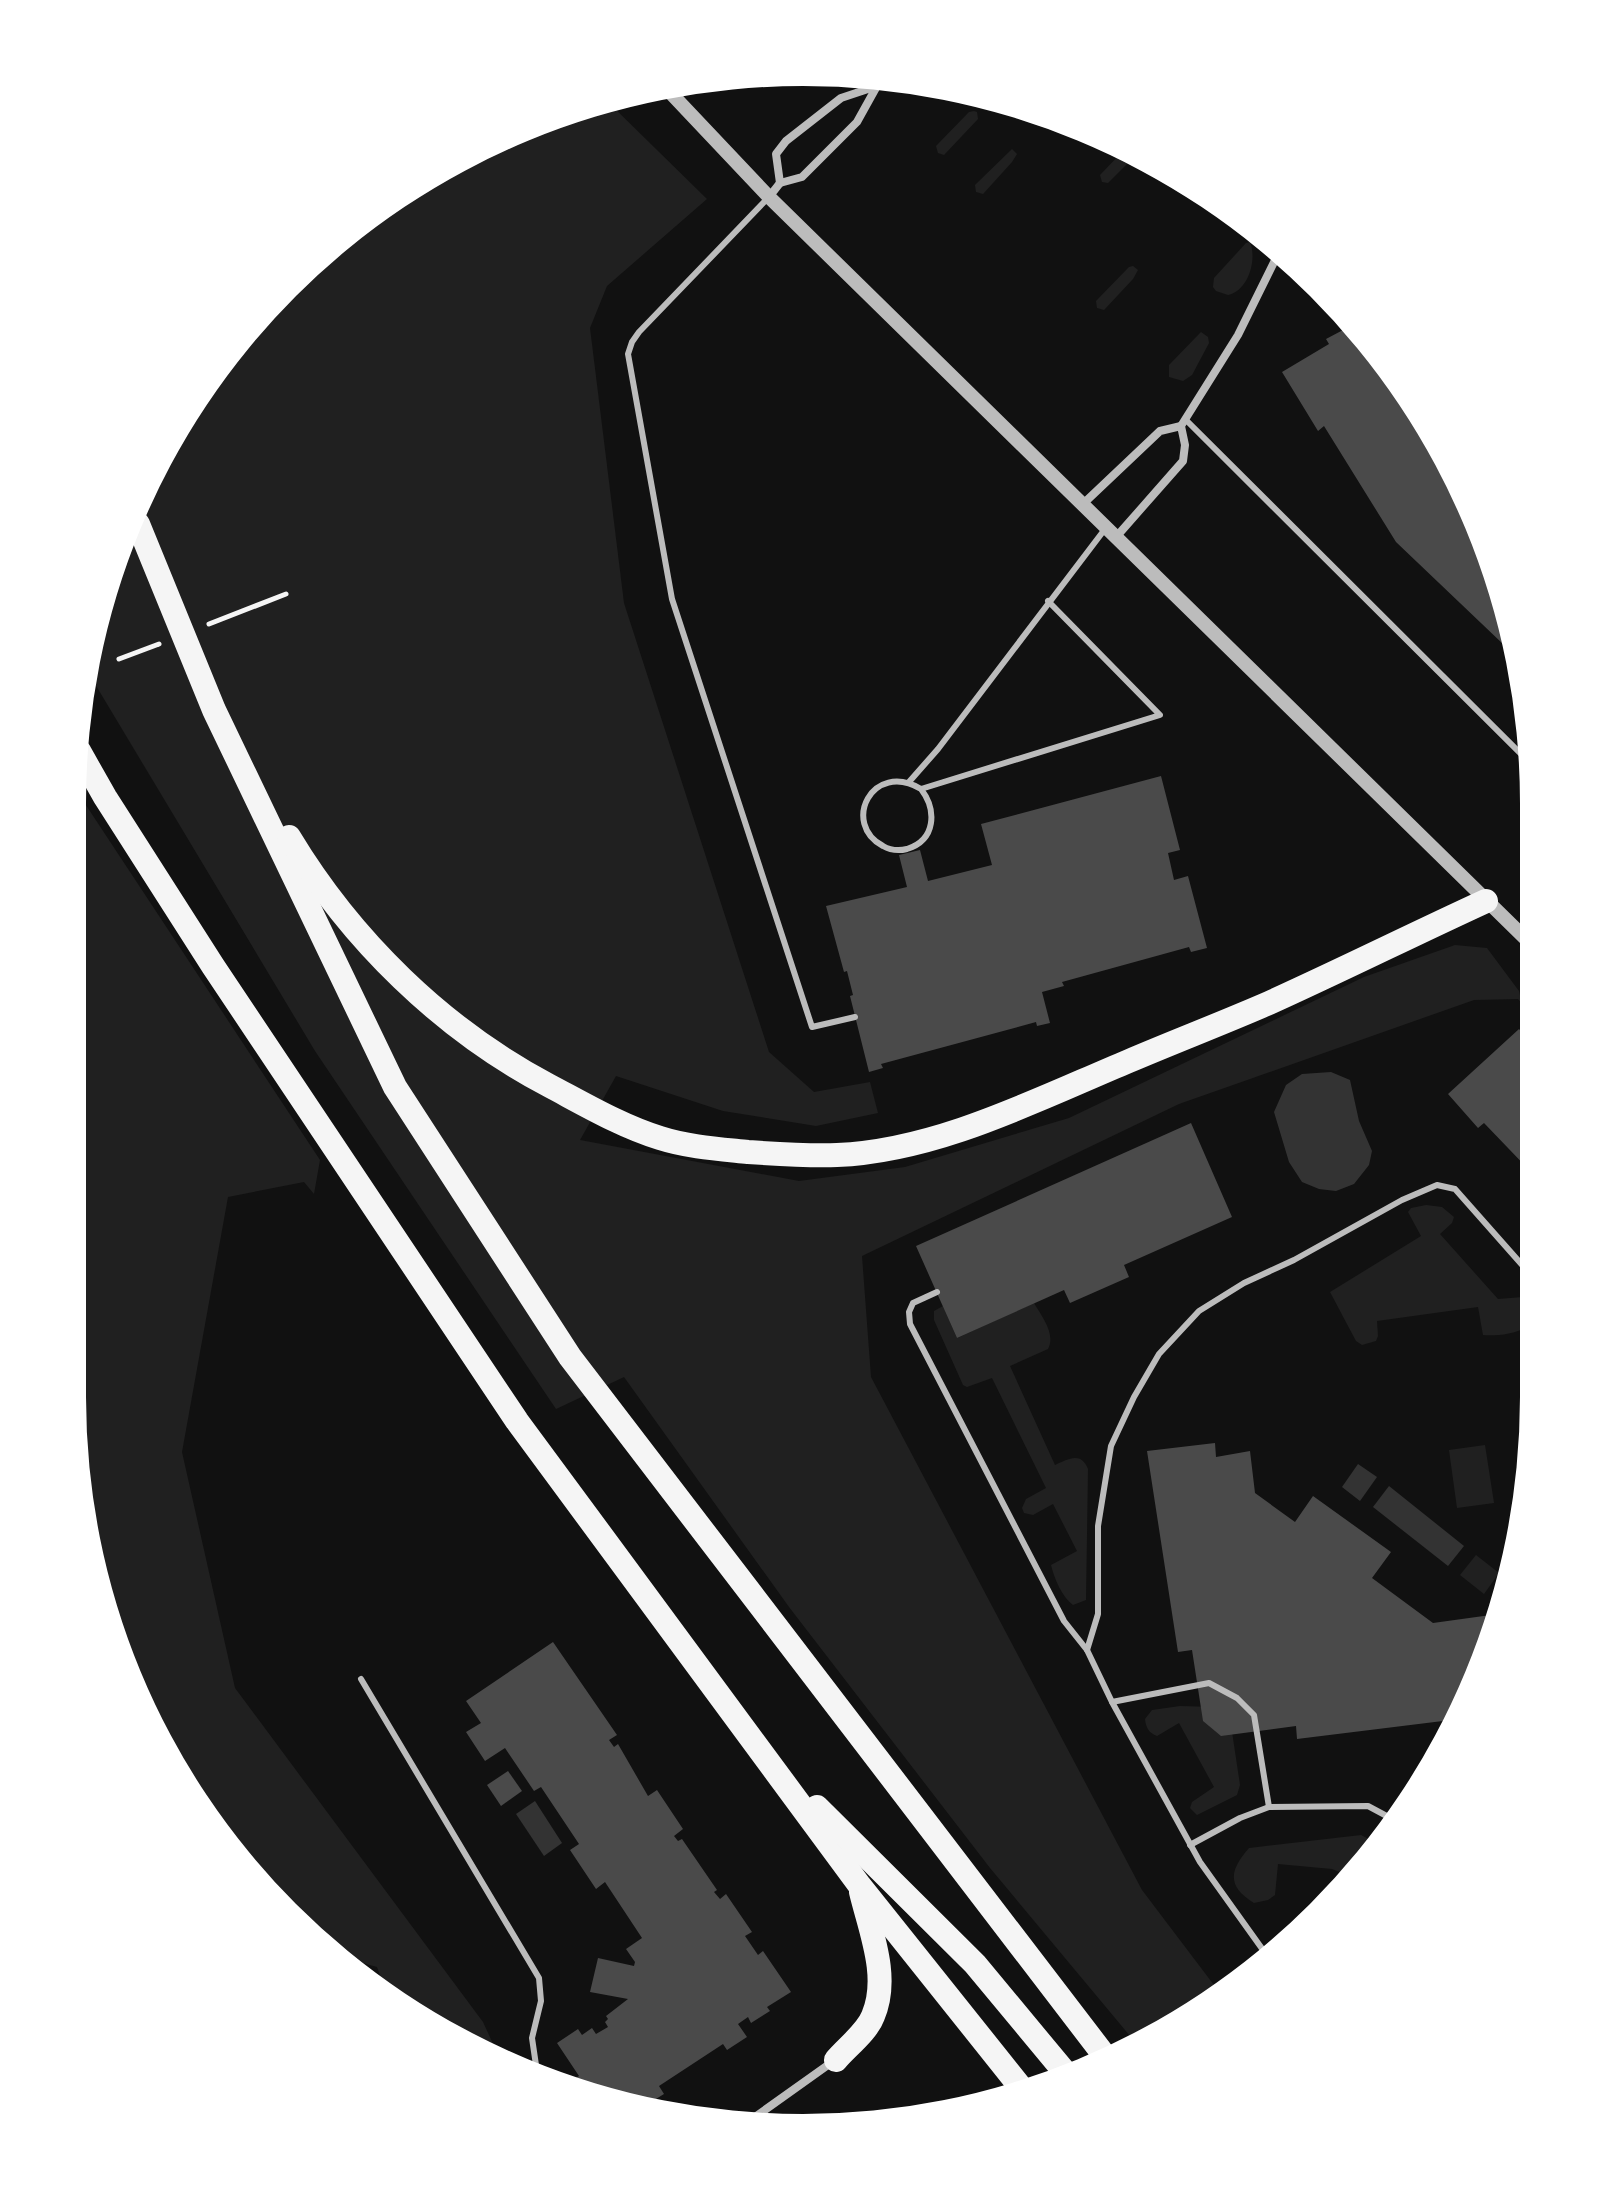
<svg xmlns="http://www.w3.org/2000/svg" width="1606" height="2200" font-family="'Open Sans',sans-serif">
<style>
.green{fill:#202020}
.water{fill:#333}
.building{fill:#4a4a4a}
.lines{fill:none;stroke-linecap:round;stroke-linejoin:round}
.path{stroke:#f5f5f5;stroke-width:5}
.service{stroke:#bcbcbc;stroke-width:6}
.minor{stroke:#bcbcbc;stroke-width:8}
.tertiary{stroke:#bcbcbc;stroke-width:14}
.motorway{stroke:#f5f5f5;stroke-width:24}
</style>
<rect width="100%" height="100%" fill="#111"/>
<!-- green -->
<g class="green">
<polygon points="606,100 707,199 607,286 590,328 624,603 769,1052 814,1092 870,1082 878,1113 816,1126 723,1111 616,1076 580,1140 799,1181 905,1167 1069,1118 1364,977 1455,945 1487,948 1519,991 1522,1004 1518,999 1474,1000 1179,1104 862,1256 871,1377 1142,1890 1220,1993 1135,2042 990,1868 789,1607 624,1377 556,1409 315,1051 89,674 97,614 195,397 358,223 479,148"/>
<polygon points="974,111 977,112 978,119 944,155 938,153 936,146 969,112"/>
<polygon points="1012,149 1017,154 1012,162 983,194 976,192 975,185"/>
<polygon points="1124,150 1136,155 1108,183 1102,182 1100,175"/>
<path d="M1250,242c7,17 -1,48 -22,53l-12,-4 -3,-4 1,-9 32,-35z"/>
<polygon points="1133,266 1138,270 1133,279 1104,310 1097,308 1096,301 1129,267"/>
<polygon points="1201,332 1208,337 1209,343 1192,375 1183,381 1169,377 1169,365"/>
<polygon points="74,787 320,1160 314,1194 304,1182 228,1197 182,1452 235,1688 483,2022 500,2059 480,2053 385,1989 377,1967 334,1955 321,1947 195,1803 97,1587 72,1397 72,803"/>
<path d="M1426,1205l16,2 12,10 -2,6 -12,11 58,65 25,-2 6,5 2,21c-10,11 -34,13 -48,12l-5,-28 -101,14 1,15 -2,5 -14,4 -6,-4 -26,-49 91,-56 -13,-24 3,-4z"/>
<path d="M1034,1303c8,14 22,31 14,46l-38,17 45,99c13,-6 26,-14 33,4l-2,131 -13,5c-11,-8 -19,-27 -22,-40l26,-14 -24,-47 -20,11 -9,-2 -2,-5 4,-9 20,-11 -54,-110 -25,9 -4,-2 -29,-65v-9l9,-5 14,32z"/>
<polygon points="1485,1445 1494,1503 1457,1508 1449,1450"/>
<polygon points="1476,1555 1499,1573 1484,1594 1460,1575"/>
<path d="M1180,1706l34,1 17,18 9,60 -3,10 -40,20 -7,-7 2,-6 22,-15 -35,-64 -22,13c-8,-3 -11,-8 -12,-17l7,-9z"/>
<path d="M1361,1835l19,10 -31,31 -17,-7 -54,-5 -3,31 -7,5 -14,3c-27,-17 -25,-32 -5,-55z"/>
</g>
<!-- water -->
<g class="water">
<polygon points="1331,1072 1350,1080 1359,1121 1372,1151 1369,1165 1354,1184 1336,1191 1319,1189 1302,1182 1289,1162 1274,1112 1286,1085 1302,1074"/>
<polygon points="1358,1464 1377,1477 1360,1501 1342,1487"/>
<polygon points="1389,1486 1464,1546 1448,1566 1373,1507"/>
<polygon points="535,1801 562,1843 544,1856 516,1814"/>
</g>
<!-- building -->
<g class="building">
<polygon points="1354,327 1383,358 1478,523 1509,638 1503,644 1396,542 1324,426 1318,431 1282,372 1329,344 1326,339 1343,330 1345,333"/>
<polygon points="1161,776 1180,850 1168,853 1174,880 1188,876 1207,948 1191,952 1189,947 1062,982 1064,986 1042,992 1050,1023 1037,1026 1036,1022 881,1064 883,1068 869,1072 850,996 853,995 847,971 844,972 826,906 907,887 899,855 920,850 928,881 992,865 981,824"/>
<polygon points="1519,1029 1530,1041 1531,1172 1484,1123 1478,1128 1448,1094"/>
<polygon points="1191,1123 1232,1217 1124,1265 1129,1277 1070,1303 1064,1290 957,1338 916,1246"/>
<polygon points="1215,1443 1216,1457 1250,1451 1255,1493 1295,1522 1313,1496 1391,1552 1372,1578 1433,1623 1498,1614 1459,1719 1297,1739 1296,1726 1221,1736 1203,1721 1192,1650 1178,1652 1147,1451"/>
<polygon points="553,1642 617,1735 609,1740 614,1747 618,1744 648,1796 657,1790 683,1829 674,1836 678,1841 682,1839 717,1890 714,1892 720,1899 726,1894 752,1932 745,1936 758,1955 763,1951 791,1992 767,2007 770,2011 751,2023 748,2017 738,2024 747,2037 727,2050 723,2044 659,2086 664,2094 643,2107 635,2095 626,2100 628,2103 568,2083 579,2076 557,2043 578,2029 582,2035 592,2028 596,2034 608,2027 605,2022 608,2019 606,2016 628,1999 590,1992 598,1958 634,1966 635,1962 626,1949 642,1938 605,1882 596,1889 570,1850 579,1844 541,1787 534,1791 505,1748 485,1761 466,1732 481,1723 466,1701"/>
<polygon points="508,1771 522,1791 501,1806 487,1785"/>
</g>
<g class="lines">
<!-- path -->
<g class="path">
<polyline points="209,624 286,594"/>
<polyline points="119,659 159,644"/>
</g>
<!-- service -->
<g class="service">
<polyline points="769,197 639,332 632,342 628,354 672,599 812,1027 855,1017"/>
<polyline points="1267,241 1279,253"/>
<polyline points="1185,419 1528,761"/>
<polyline points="909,782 938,749 1105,529"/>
<path d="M921,789c16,21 15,51 -14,60 -8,2 -17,1 -24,-3 -42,-22 -11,-86 38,-57l239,-74 -112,-114"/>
<polyline points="937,1292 913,1303 909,1312 910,1324 1064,1621 1087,1650 1112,1702 1200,1862 1268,1957"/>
<polyline points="1087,1650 1098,1614 1098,1526 1111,1446 1134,1397 1159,1354 1199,1311 1244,1283 1294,1260 1402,1200 1437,1185 1455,1189 1531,1275"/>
<polyline points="361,1679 539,1978 541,2001 532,2038 537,2072"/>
<polyline points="1112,1702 1209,1683 1237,1698 1254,1715 1269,1807"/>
<polyline points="1190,1845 1240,1818 1269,1807 1368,1806 1396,1821"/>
</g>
<!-- minor -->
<g class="minor">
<polyline points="780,183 776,154 786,141 841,98 877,86"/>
<polyline points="769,197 780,183 802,177 857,122 877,86 885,78"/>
<polyline points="1084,503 1160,431 1181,426"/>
<polyline points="1117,536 1183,461 1185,445 1181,426 1238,335 1280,250"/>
<polyline points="755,2117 835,2060"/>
</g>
<!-- tertiary -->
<polyline class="tertiary" points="666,88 769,197 1529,942"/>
<!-- motorway -->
<g class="motorway">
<polyline points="138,524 214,710 395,1087 570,1357 1107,2059"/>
<polyline points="79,751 105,797 213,966 517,1421 860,1886 1022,2089"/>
<path d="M289,837c62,103 153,192 259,248 36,19 73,41 112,53 28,9 59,11 88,14 29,2 60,4 89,3 100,-4 201,-56 292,-94 47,-20 94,-38 140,-58 73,-33 145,-69 217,-102"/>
<polyline points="817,1807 975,1964 1068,2076"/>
<path d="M836,2060c11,-13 31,-28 37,-44 17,-39 -3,-86 -12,-124"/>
</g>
</g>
<!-- crop -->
<path d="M0 0H1606V2200H0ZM803 86H803A717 717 0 0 1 1520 803V1397A717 717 0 0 1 803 2114H803A717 717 0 0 1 86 1397V803A717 717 0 0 1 803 86Z" fill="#fff" fill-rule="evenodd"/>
</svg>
